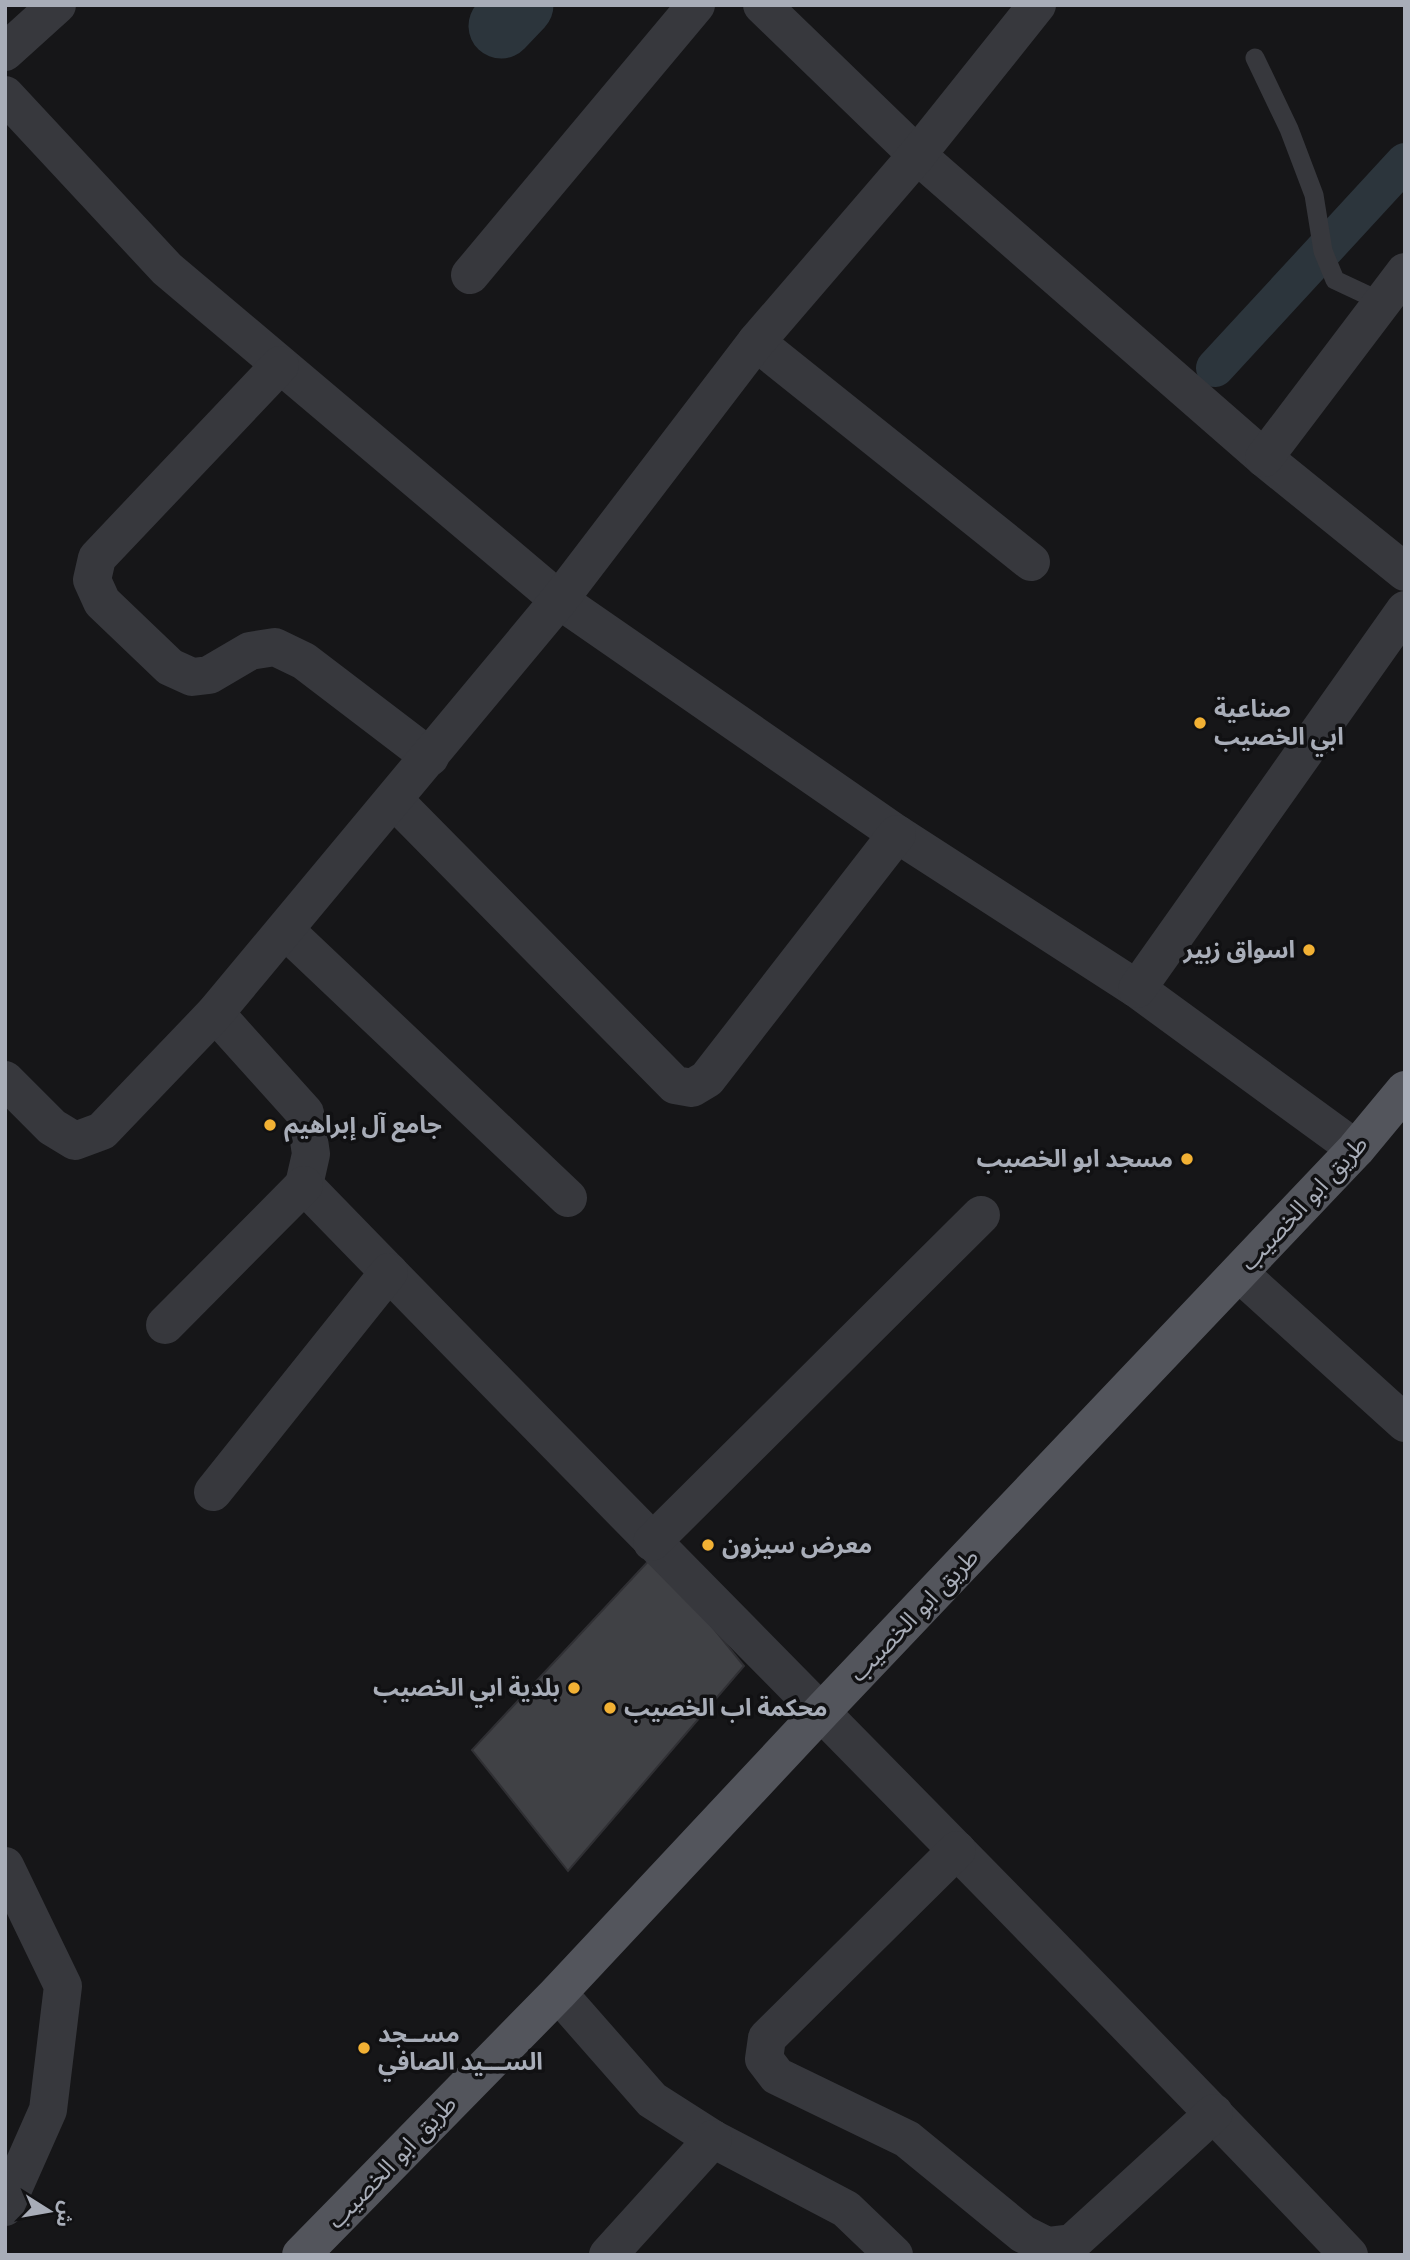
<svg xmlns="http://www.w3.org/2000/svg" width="1410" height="2260" font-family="Inter,'Noto Sans Arabic',sans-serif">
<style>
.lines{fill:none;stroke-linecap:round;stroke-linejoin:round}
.canal{stroke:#2c353c;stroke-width:38}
.river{stroke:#2c353c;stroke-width:65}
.building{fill:#404145;stroke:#303034;stroke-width:2}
.service{stroke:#37383d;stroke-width:19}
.minor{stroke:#37383d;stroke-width:38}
.primary{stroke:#53555c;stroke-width:38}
.poi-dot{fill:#f2b134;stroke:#111113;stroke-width:2.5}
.labels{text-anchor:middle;stroke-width:7;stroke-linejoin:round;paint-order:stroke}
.poi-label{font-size:24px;font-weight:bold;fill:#a8adb8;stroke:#111113;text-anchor:start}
.street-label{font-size:24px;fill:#a8adb8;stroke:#111113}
</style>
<rect width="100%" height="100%" fill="#161618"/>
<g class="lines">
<!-- canal -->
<polyline class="canal" points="1215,368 1405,162"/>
<!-- river -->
<polyline class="river" points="501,26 521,5"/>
</g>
<!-- building -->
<polygon class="building" points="654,1555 744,1666 568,1871 472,1750"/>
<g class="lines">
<!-- service -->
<polyline class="service" points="1255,58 1289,129 1314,195 1323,251 1335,280 1382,302"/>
<!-- minor -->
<g class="minor">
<polyline points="762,5 917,155 1264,458 1405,572"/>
<polyline points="5,52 57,5"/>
<polyline points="5,95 167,269 559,600 897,834 1137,989 1356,1149"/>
<polyline points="470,275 696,5"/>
<polyline points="756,342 1031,562"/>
<polyline points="280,365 97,558 92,580 102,602 170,667 192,677 209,675 250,651 275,647 304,661 430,757"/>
<polyline points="1264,458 1405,272"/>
<polyline points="394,800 675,1085 692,1088 707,1079 897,834"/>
<polyline points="285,930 568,1198"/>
<polyline points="1137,989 1405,610"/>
<path d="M215,1013l90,100 6,41 -7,31c347,358 701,709 1045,1070"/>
<polyline points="5,1080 52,1127 75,1141 102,1131 215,1013 559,600 756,342 917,155 1037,5"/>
<polyline points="1239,1273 1405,1423"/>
<polyline points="165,1325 304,1185"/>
<polyline points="213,1492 389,1272"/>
<polyline points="652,1542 981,1215"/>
<polyline points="957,1850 767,2038 764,2059 777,2076 907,2139 1023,2234 1047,2246 1072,2243 1214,2113"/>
<polyline points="5,1866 63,1986 48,2110 5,2207"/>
<polyline points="558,1993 652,2100 713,2139 846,2209 894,2255"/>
<polyline points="608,2255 713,2139"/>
</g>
<!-- primary -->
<polyline class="primary" points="301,2255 558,1993 822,1711 1356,1149 1405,1090"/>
</g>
<!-- markers -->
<g class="poi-dot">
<circle cx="1200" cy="723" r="7"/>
<circle cx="1309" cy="950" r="7"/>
<circle cx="270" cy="1125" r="7"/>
<circle cx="1187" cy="1159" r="7"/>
<circle cx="708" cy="1545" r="7"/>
<circle cx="574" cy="1688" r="7"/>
<circle cx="610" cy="1708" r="7"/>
<circle cx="364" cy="2048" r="7"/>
</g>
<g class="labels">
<!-- poi labels -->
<g class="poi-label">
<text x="1214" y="717">صناعية<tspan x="1214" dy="28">ابي الخصيب</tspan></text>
<text x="1295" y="958" text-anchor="end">اسواق زبير</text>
<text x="284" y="1133">جامع آل إبراهيم</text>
<text x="1173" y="1167" text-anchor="end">مسجد ابو الخصيب</text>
<text x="722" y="1553">معرض سيزون</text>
<text x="560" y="1696" text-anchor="end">بلدية ابي الخصيب</text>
<text x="624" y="1716">محكمة اب الخصيب</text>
<text x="378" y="2042">مســجد<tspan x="378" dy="28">الســـيد الصافي</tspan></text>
</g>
<!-- street labels -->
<g class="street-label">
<text transform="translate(1304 1203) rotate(-47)" y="8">طريق ابو الخصيب</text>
<text transform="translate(914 1615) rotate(-46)" y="8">طريق ابو الخصيب</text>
<text transform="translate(392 2162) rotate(-46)" y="8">طريق ابو الخصيب</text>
</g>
</g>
<!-- border -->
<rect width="1410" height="2260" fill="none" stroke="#a8adb8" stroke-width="14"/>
<!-- north arrow -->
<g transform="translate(49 2211) rotate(101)" stroke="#111113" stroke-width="5" paint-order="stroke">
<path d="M0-5L12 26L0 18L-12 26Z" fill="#a8adb8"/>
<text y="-10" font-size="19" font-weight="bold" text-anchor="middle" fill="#a8adb8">ش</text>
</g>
</svg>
